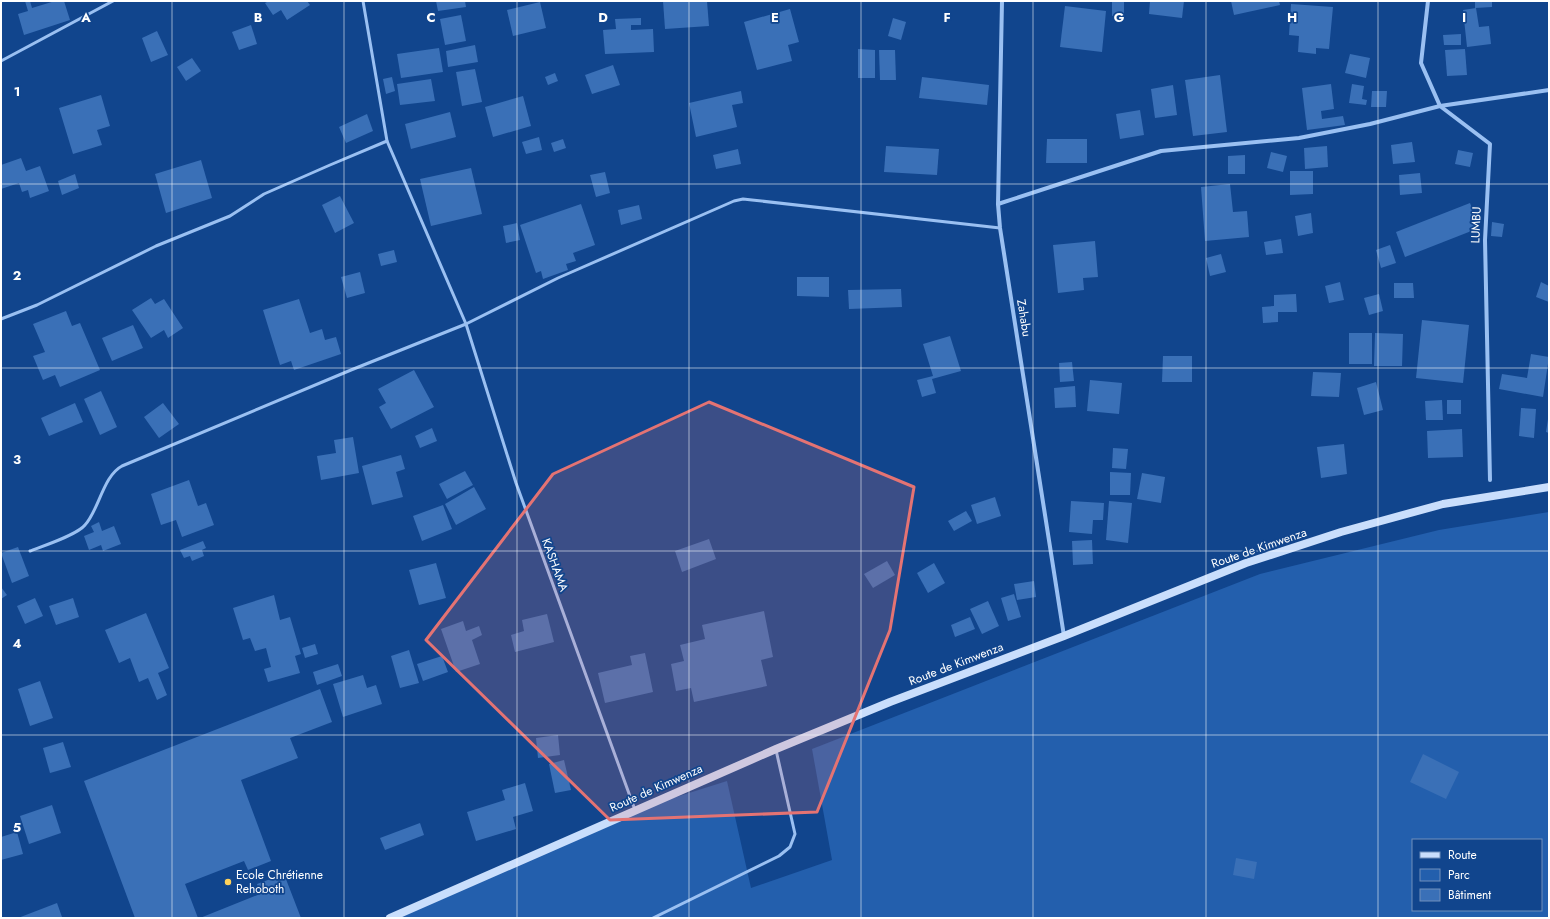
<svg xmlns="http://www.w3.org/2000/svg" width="1550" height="919" font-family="Jost,sans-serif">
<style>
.green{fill:#235fad;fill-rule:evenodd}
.building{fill:#3a70b7}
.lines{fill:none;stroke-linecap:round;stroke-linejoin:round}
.lane{stroke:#9ac0f2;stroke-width:3}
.street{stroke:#9ac0f2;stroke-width:4}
.secondary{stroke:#c9defc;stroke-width:8}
.marked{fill:#e47373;fill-opacity:0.2;stroke:#e47373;stroke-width:3;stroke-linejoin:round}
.grid{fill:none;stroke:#fff;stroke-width:1;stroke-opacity:0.55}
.poi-dot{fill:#ffd25b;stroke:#11458d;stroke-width:1.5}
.labels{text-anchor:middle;stroke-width:3.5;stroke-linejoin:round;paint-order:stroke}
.street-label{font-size:12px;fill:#fff;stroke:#11458d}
.poi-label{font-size:12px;fill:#fff;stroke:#11458d;text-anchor:start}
.grid-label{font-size:13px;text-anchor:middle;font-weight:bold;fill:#fff;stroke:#11458d;stroke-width:3.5;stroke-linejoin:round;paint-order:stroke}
</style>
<rect width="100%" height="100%" fill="#11458d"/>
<!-- green -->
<path class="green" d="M1549,512v406h-1159l245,-108 92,-29 24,107 81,-28 -20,-111 448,-175 179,-44zM1413,840h128v70h-128z"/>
<!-- building -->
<g class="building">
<polygon points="25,1 30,1 32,8 55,1 64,1 70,20 24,35 18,14 28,11"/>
<polygon points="269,1 307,1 310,5 287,20 281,10 273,15 265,3"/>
<polygon points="436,1 465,1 466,7 438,11"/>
<polygon points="663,1 707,1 709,26 665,29"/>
<rect x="1112" y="1" width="12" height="15"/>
<polygon points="1150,1 1184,1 1182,18 1149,14"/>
<polygon points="1231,1 1279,1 1280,5 1234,15"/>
<polygon points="1475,1 1492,1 1492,7 1475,8"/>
<polygon points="540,2 546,28 513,36 507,10"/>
<polygon points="1291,4 1333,7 1329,49 1316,48 1316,54 1298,52 1299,36 1289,35"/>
<polygon points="1065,6 1106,11 1102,52 1060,47"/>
<polygon points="1476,8 1479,27 1489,26 1491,44 1467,47 1463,10"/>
<polygon points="790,9 799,42 788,45 792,61 757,70 744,22"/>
<polygon points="461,15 466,41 445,45 440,19"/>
<polygon points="641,18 641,25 631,25 631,30 653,29 654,52 605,54 603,30 616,29 615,19"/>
<polygon points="893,18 906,22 901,40 888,36"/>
<polygon points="251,25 257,44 239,50 232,32"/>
<polygon points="157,31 168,55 151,62 142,38"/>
<polygon points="1461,34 1461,45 1444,45 1443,35"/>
<polygon points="475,45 478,62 448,67 446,51"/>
<polygon points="439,48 443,72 401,78 397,54"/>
<polygon points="858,49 875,50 875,78 858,78"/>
<polygon points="1465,49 1467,75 1447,76 1445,50"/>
<polygon points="879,50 895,50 896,80 880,80"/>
<polygon points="1350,54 1370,58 1366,78 1345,73"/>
<polygon points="192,58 201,71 186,81 177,67"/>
<polygon points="613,65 620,85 592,94 585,75"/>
<polygon points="475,69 482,102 462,106 456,72"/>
<polygon points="555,73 558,81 548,85 545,77"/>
<polygon points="1220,75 1227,132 1193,136 1185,80"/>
<polygon points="392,77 395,91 386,94 383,79"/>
<polygon points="922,77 989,85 987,105 919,98"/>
<polygon points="431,79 435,101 400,105 397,84"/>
<polygon points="1331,84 1334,109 1321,111 1322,119 1343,116 1345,125 1307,130 1302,88"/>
<polygon points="1352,84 1364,86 1362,99 1367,100 1366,105 1349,103"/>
<polygon points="1173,85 1177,115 1155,118 1151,89"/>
<polygon points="741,91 743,103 732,105 737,127 696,137 689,103"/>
<polygon points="1372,91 1387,91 1386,107 1371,107"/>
<polygon points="101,95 110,126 97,130 102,145 73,154 59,108"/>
<polygon points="523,96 531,126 493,137 485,107"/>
<polygon points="1140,110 1144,135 1120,139 1116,114"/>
<polygon points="450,112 456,137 411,149 405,124"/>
<polygon points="367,114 373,131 346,143 339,127"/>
<polygon points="539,137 542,150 526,154 522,142"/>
<polygon points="563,139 566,148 554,152 551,143"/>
<polygon points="1047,139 1087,139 1087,163 1046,163"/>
<polygon points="1412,142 1415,162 1393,164 1391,145"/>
<polygon points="886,146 939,149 937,175 884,172"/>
<polygon points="1327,146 1328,167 1305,169 1304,148"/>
<polygon points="738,149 741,164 716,169 713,155"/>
<polygon points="1458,150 1473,153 1470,167 1455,164"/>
<polygon points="1271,152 1287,156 1283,172 1267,168"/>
<polygon points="1245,155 1245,174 1228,174 1228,156"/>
<polygon points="21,158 26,171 40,166 49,191 30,198 28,190 22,192 19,183 1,189 1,165"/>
<polygon points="201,160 212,198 166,213 155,174"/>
<polygon points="471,168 482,214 431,226 420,179"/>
<polygon points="1290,171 1313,171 1313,194 1290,195"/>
<polygon points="605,172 610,193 596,197 590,175"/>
<polygon points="1420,173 1422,193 1400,195 1399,175"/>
<polygon points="75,174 79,188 62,195 58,181"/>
<polygon points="1230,184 1233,212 1247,211 1249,237 1205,241 1201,187"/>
<polygon points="340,196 354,223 335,233 322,205"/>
<polygon points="1470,203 1479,228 1405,257 1396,232"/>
<polygon points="581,204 595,245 573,253 576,261 566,264 568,270 543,279 541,271 536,273 520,225"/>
<polygon points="639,205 642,219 621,225 618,210"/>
<polygon points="1311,213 1313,233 1298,236 1295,216"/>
<polygon points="1492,222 1504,224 1502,237 1491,236"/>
<polygon points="517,223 520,240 506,243 503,226"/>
<polygon points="1281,239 1283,253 1266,255 1264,242"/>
<polygon points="1095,241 1098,277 1083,278 1084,290 1058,293 1053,245"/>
<polygon points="1390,245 1396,263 1381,268 1376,250"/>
<polygon points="394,250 397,262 381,266 378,254"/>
<polygon points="1221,254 1226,272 1210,276 1206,258"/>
<polygon points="360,272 365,293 347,298 341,277"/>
<polygon points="797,277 829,277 829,297 797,296"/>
<polygon points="1340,282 1344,300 1329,303 1325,286"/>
<polygon points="1541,282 1549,286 1549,302 1536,297"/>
<polygon points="1394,283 1413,283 1414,298 1394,298"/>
<polygon points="901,289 902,307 849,309 848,290"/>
<polygon points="1296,294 1297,312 1278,312 1278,322 1263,323 1262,307 1274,306 1274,295"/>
<polygon points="1379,294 1383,311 1369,315 1364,298"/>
<polygon points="151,298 155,304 164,299 183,328 168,338 164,330 151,338 132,310"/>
<polygon points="299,299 310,333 322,329 325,340 336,337 341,354 294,370 291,361 280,365 263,310"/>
<polygon points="66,311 72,326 80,323 100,370 60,387 55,375 43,380 33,356 45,352 33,324"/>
<polygon points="1422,320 1469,325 1463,383 1416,378"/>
<polygon points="133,325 143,348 112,361 102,338"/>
<rect x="1349" y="333" width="23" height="31"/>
<polygon points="1375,333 1403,334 1402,366 1374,366"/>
<polygon points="950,336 961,371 932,379 936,393 922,397 917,380 933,376 923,344"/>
<polygon points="1531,354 1549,357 1543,397 1499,389 1502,374 1527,378"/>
<polygon points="1163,356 1192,356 1192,382 1162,382"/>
<polygon points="1072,362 1074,381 1060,382 1059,363"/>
<polygon points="414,370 434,407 391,429 379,407 386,403 378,389"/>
<polygon points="1313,372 1341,373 1339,397 1311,396"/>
<polygon points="1090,380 1122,383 1119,414 1087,411"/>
<polygon points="1376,382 1383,410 1364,415 1357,388"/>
<polygon points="1075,386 1076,407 1055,408 1054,388"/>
<polygon points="101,391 117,427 100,435 84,399"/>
<polygon points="1442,400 1443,420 1426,420 1425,401"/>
<rect x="1447" y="400" width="14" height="14"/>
<polygon points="75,403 83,422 49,436 41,418"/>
<polygon points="163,403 179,424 159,438 144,417"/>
<polygon points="1521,408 1536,409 1534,438 1519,436"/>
<polygon points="1548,419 1549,419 1549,433 1546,432"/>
<polygon points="432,428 437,441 420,448 415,436"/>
<polygon points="1462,429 1463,457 1428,458 1427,431"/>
<polygon points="353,437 359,473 321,480 317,456 336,453 334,440"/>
<polygon points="1344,444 1347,474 1321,478 1317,447"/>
<polygon points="1113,448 1128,449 1126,469 1112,468"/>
<polygon points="401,455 405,469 396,472 403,497 372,505 362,466"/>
<polygon points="465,471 473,485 447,499 439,484"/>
<polygon points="1110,472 1131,473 1130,495 1110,495"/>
<polygon points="1142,473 1165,477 1161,503 1137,499"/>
<polygon points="189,480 198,506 206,503 214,525 182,537 176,520 161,525 151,494"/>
<polygon points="474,487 486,509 456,525 445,504"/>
<polygon points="995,497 1001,516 977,524 971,505"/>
<polygon points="1071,501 1104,503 1103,520 1093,520 1092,534 1069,532"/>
<polygon points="1109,501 1132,503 1128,543 1106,540"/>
<polygon points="443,505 452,529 422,541 413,516"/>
<polygon points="966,511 972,521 954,531 948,521"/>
<polygon points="99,522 102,531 114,526 121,544 103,551 101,545 89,550 84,536 94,532 91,526"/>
<polygon points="709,539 716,559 682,572 675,551"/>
<polygon points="1092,540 1093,564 1073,565 1072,541"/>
<polygon points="203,541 206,548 202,550 204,556 192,561 190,556 184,558 180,550"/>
<polygon points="18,547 29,576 12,583 1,553"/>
<polygon points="887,561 895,575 873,588 864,574"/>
<polygon points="436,563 446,598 419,605 409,570"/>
<polygon points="934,563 945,583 928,593 917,573"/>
<polygon points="1034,581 1036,597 1017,600 1014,584"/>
<polygon points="1,587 7,595 1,599"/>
<polygon points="1014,594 1021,617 1008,621 1001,598"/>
<polygon points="274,595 280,620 290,617 301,654 295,656 300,673 268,682 264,669 271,667 266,648 255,651 250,638 243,640 233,608"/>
<polygon points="35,598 43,616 25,624 17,606"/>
<polygon points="73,598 79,617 56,625 49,606"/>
<polygon points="988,601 999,626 982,634 970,609"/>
<polygon points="764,611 773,657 761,660 767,686 694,702 691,688 676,691 671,664 684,661 680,645 705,639 702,625"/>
<polygon points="146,613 169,668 158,673 167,695 157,700 148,678 139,682 130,658 119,663 105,630"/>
<polygon points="547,614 554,642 515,652 511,635 524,631 522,620"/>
<polygon points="970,617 975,629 955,637 951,625"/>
<polygon points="463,621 466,631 479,626 482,635 472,640 480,664 456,672 441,629"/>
<polygon points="315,644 318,654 305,658 302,648"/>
<polygon points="409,650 419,683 400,688 391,656"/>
<polygon points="645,653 653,692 605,703 598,673 632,665 630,656"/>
<polygon points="442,656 448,672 423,681 417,664"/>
<polygon points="338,664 342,676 317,685 313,672"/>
<polygon points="363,675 367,688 376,685 382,704 343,717 333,684"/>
<polygon points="40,681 53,718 30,726 18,689"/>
<polygon points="320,689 332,722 290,738 298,758 241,780 271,861 248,870 244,861 185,884 198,918 135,918 84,781"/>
<polygon points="558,735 560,755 538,758 536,738"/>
<polygon points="63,742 71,767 50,773 43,748"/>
<polygon points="1423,754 1459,772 1446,799 1410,782"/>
<polygon points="564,760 571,790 555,793 549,764"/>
<polygon points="525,783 533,811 513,817 516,829 476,841 467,812 505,800 502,790"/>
<polygon points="52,805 61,833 29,844 20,816"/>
<polygon points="420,823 424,835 385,850 380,838"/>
<polygon points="17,832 23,854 1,860 1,837"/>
<polygon points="1236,858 1257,862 1254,879 1233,875"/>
<polygon points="284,874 301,918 200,918 260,894 257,884"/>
<polygon points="57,903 62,917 59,918 18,918"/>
</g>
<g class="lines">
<!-- lane -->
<g class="lane">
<polyline points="363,1 387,141 466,324 516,483 635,810"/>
<polyline points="1,61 113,1"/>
<polyline points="1,319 37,305 156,246 230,216 264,194 330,165 387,141"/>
<path d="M30,551c13,-5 47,-16 55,-26 14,-15 18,-49 37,-59l229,-96 115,-46 92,-46 176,-77 9,-2 9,1 248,28"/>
<polyline points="653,918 779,856 790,847 795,834 776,750"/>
</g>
<!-- street -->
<g class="street">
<polyline points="1002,1 998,204 1000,228 1064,636"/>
<polyline points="1428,1 1421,63 1440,106 1490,144 1485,240 1490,480"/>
<polyline points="998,204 1161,151 1299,138 1370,124 1440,106 1549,90"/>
</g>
<!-- secondary -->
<polyline class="secondary" points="390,918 776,749 890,702 1064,636 1246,563 1341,532 1443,504 1549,487"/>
</g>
<!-- marked area -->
<path class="marked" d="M709,402l205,85 -24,143 -73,182 -207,8 -184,-180 127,-166z"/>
<!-- grid -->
<path class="grid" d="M172,1v917M344,1v917M517,1v917M689,1v917M861,1v917M1033,1v917M1206,1v917M1378,1v917M1,184h1548M1,368h1548M1,551h1548M1,735h1548"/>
<!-- markers -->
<circle class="poi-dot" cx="228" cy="882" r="4"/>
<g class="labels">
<!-- street labels -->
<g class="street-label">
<text transform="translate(1476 225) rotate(-88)" y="4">LUMBU</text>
<text transform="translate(1024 318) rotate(81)" y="4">Zahabu</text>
<text transform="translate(1259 548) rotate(-19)" y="4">Route de Kimwenza</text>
<text transform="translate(555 565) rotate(70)" y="4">KASHAMA</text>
<text transform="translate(956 664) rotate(-21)" y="4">Route de Kimwenza</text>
<text transform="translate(656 788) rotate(-24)" y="4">Route de Kimwenza</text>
</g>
<!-- poi labels -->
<g class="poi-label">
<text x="236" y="879">Ecole Chrétienne<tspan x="236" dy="14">Rehoboth</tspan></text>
</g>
</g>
<g class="grid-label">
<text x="86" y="22">A</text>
<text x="258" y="22">B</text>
<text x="431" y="22">C</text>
<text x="603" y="22">D</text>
<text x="775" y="22">E</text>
<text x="947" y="22">F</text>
<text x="1119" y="22">G</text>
<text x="1292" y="22">H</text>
<text x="1464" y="22">I</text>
<text x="17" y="96">1</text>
<text x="17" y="280">2</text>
<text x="17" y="464">3</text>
<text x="17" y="648">4</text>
<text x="17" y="832">5</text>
</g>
<!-- border -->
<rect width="1550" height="919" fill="none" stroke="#ffffff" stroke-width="4"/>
<!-- legend -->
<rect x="1412" y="839" width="130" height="72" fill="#11458d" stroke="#708fbb"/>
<rect x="1420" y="852" width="20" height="6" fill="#c9defc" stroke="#708fbb"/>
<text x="1448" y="859" font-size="12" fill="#ffffff">Route</text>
<rect x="1420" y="869" width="20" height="12" fill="#235fad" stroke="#708fbb"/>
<text x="1448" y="879" font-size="12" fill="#ffffff">Parc</text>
<rect x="1420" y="889" width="20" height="12" fill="#3a70b7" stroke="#708fbb"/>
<text x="1448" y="899" font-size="12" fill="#ffffff">Bâtiment</text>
</svg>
